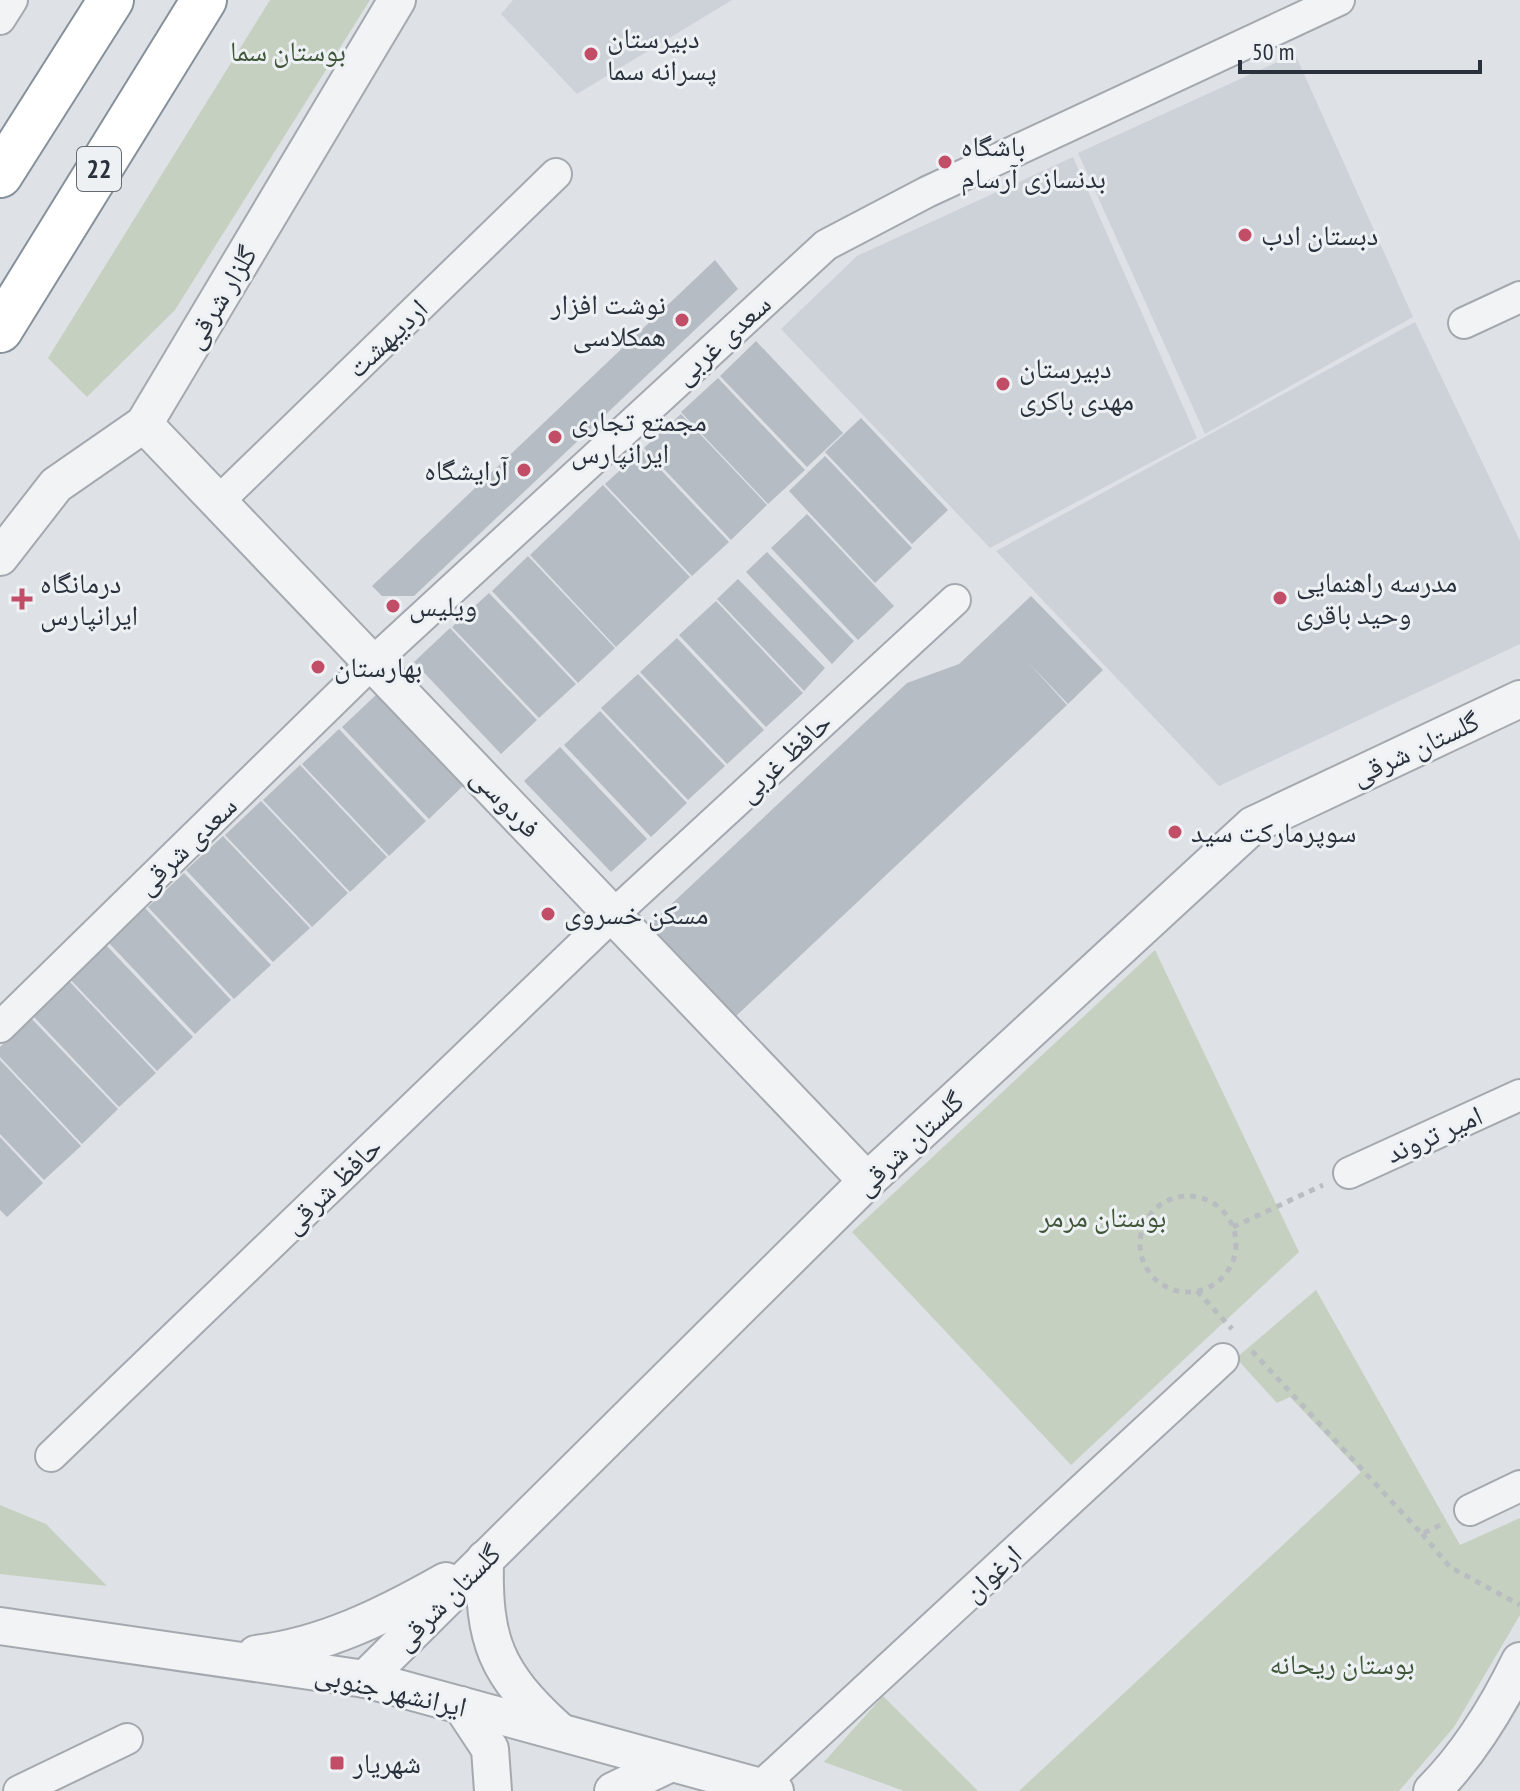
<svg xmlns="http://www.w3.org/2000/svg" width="1520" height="1791" font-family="'PT Sans Narrow','Noto Naskh Arabic',sans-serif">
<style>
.built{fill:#cdd1d8}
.green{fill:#c5d0c0}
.building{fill:#b6bcc3}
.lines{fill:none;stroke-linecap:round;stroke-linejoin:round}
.minor-casing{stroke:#a4a9b0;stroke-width:34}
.tertiary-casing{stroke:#a4a9b0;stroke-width:40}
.trunk-casing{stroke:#87919c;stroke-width:48}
.path{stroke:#b9bdc1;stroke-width:5;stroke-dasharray:6 6;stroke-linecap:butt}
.minor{stroke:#f1f3f5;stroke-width:30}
.tertiary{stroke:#f1f3f5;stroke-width:36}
.trunk{stroke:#fff;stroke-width:44}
.poi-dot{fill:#c14e66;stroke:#eef1f4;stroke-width:3}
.labels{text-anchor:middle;stroke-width:6;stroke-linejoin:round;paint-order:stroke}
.shield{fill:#eef1f4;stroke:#646b73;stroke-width:2}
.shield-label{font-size:26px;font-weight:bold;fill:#29313c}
.poi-label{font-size:28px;fill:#29313c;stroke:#eef1f4;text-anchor:start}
.park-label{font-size:28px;fill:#3f5638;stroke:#eef1f4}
.street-label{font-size:28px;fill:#29313c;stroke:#eef1f4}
</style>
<rect width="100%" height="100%" fill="#dee2e6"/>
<!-- built -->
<g class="built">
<polygon points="513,0 732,0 577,94 501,14"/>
<polygon points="1295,54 1413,317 1205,434 1078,153"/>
<polygon points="1073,157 1197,438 990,548 781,329 857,256"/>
<polygon points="1415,322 1520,541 1520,644 1219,786 996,551"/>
</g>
<!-- green -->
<g class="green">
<polygon points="270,0 370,0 175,310 87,397 48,358"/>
<polygon points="1155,950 1299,1252 1071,1465 852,1232"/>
<polygon points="1316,1290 1460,1545 1520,1518 1520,1615 1454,1727 1399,1791 1019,1791 1361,1472 1290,1397 1277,1403 1236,1358"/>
<polygon points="0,1505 46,1524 107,1586 0,1574"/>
<polygon points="883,1696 978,1791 904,1791 824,1762"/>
</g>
<!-- building -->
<g class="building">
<polygon points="715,260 738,289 414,596 382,596 372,586"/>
<polygon points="756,341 843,433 807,467 720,376"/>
<polygon points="718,378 805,470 768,504 681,412"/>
<polygon points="681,414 767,505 731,540 644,448"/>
<polygon points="861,418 948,510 912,544 825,452"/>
<polygon points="642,450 729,542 692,576 605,484"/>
<polygon points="825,456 912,548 875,583 789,491"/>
<polygon points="603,485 690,577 616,647 530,555"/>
<polygon points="807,514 894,606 858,640 771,548"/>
<polygon points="767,552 854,641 832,664 746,572"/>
<polygon points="528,556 615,648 578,683 492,591"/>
<polygon points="738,579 825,668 804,691 717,599"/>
<polygon points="489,593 576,684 539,718 452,627"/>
<polygon points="1031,596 1103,670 1068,704 1027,661 1067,705 735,1017 649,925 907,683 959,664"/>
<polygon points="716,601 803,693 766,727 679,635"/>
<polygon points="450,628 537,720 501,754 414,662"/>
<polygon points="677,638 764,730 727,764 640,672"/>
<polygon points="638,674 725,766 688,800 601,708"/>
<polygon points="377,694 463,786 429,819 342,727"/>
<polygon points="600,711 687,803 651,837 564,745"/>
<polygon points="339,729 426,821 389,856 302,764"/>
<polygon points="560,747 647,839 611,872 524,781"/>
<polygon points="300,765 387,857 350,892 263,800"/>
<polygon points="261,801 348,893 312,927 225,835"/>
<polygon points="223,836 310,928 273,962 186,870"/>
<polygon points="184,873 271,965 234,999 148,907"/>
<polygon points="145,908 231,1000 195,1034 108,942"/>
<polygon points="106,945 193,1037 157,1071 70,979"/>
<polygon points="69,981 156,1073 119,1107 32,1015"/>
<polygon points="31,1018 118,1109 82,1144 0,1057 0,1047"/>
<polygon points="0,1060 81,1146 44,1180 0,1134"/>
<polygon points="0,1137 43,1183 7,1217 0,1210"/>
</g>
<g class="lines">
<defs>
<g id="minor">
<polyline points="0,19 12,0"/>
<polyline points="1464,323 1520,297"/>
<polyline points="218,502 556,174"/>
<polyline points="0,1027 372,663 826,245 927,192 1339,0"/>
<polyline points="1349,1173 1520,1095"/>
<polyline points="51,1456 613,915 955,600"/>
<polyline points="1470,1510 1520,1486"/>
<polyline points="761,1786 1223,1359"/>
<polyline points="19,1791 127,1739"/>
</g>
<g id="tertiary">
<polyline points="144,424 867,1181"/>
<polyline points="0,557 56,485 144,424 397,0"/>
<path d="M485,1559c-2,83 11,114 72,170"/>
<polyline points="0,1626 365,1679 775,1791"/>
<path d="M256,1654c68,-8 130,-39 190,-73"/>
<polyline points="365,1679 867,1181 1253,825 1520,699"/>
<polyline points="461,1705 490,1749 493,1791"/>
<polyline points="613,1791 671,1763"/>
<path d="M1432,1791c37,-37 65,-83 88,-130"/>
</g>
<g id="trunk">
<polyline points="0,175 111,0"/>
<polyline points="0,330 204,0"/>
</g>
</defs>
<!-- minor casing -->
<use href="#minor" class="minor-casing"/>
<!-- tertiary casing -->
<use href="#tertiary" class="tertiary-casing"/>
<!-- trunk casing -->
<use href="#trunk" class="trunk-casing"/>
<!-- path -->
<g class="path">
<circle cx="1188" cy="1244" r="48"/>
<polyline points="1233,1227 1323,1185"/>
<polyline points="1197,1291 1232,1329"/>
<polyline points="1252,1351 1422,1534 1444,1523"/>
<polyline points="1422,1534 1450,1567 1520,1605"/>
</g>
<!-- minor -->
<use href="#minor" class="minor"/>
<!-- tertiary -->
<use href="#tertiary" class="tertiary"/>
<!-- trunk -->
<use href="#trunk" class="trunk"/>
</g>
<!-- markers -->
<g class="poi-dot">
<circle cx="591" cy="54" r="8"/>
<circle cx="945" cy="162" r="8"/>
<circle cx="1245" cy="235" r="8"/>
<circle cx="682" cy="320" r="8"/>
<circle cx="1003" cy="384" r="8"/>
<circle cx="555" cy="437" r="8"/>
<circle cx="524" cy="470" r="8"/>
<circle cx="1280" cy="598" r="8"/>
<path d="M18 587h8v8h8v8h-8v8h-8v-8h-8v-8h8z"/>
<circle cx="393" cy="606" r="8"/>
<circle cx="318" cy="667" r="8"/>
<circle cx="1175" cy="832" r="8"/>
<circle cx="548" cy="914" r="8"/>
<rect x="329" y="1755" width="16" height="16" rx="4"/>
</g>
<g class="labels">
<!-- shield labels -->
<rect class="shield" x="77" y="147" width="44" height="44" rx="6"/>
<g class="shield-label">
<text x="99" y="178">22</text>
</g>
<!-- poi labels -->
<g class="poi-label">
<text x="607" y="48">دبیرستان<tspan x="607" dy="32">پسرانه سما</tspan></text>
<text x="961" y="156">باشگاه<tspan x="961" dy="32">بدنسازی آرسام</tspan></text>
<text x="1261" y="245">دبستان ادب</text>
<text x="666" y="314" text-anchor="end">نوشت افزار<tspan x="666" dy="32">همکلاسی</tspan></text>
<text x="1019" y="378">دبیرستان<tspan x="1019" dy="32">مهدی باکری</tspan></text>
<text x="571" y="431">مجمتع تجاری<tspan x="571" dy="32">ایرانپارس</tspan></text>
<text x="508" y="480" text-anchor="end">آرایشگاه</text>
<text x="1296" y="592">مدرسه راهنمایی<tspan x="1296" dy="32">وحید باقری</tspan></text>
<text x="40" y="593">درمانگاه<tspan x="40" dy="32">ایرانپارس</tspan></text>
<text x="409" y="616">ویلیس</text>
<text x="334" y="677">بهارستان</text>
<text x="1191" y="842">سوپرمارکت سید</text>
<text x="564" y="924">مسکن خسروی</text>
<text x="353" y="1773">شهریار</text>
</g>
<!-- park labels -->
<g class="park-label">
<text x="288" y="61">بوستان سما</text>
<text x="1103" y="1227">بوستان مرمر</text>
<text x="1342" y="1674">بوستان ریحانه</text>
</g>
<!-- street labels -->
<g class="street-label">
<text transform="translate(220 297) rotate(-59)" y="10">گلزار شرقی</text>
<text transform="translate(387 338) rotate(-44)" y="10">اردیبهشت</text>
<text transform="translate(722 339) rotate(-42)" y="10">سعدی غربی</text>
<text transform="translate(1415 748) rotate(-25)" y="10">گلستان شرقی</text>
<text transform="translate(784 757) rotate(-43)" y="10">حافظ غربی</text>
<text transform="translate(506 802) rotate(46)" y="10">فردوسی</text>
<text transform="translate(186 845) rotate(-44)" y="10">سعدی شرقی</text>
<text transform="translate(1434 1134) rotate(-24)" y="10">امیر تروند</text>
<text transform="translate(909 1143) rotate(-43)" y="10">گلستان شرقی</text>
<text transform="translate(332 1185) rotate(-44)" y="10">حافظ شرقی</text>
<text transform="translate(992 1573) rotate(-43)" y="10">ارغوان</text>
<text transform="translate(447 1597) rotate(-45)" y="10">گلستان شرقی</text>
<text transform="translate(391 1690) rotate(13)" y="10">ایرانشهر جنوبی</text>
</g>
</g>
<!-- scale -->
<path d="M1240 60v12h240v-12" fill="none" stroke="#29313c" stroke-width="4"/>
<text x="1252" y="60" font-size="24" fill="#29313c" stroke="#eef1f4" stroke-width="6" paint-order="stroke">50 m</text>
</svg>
